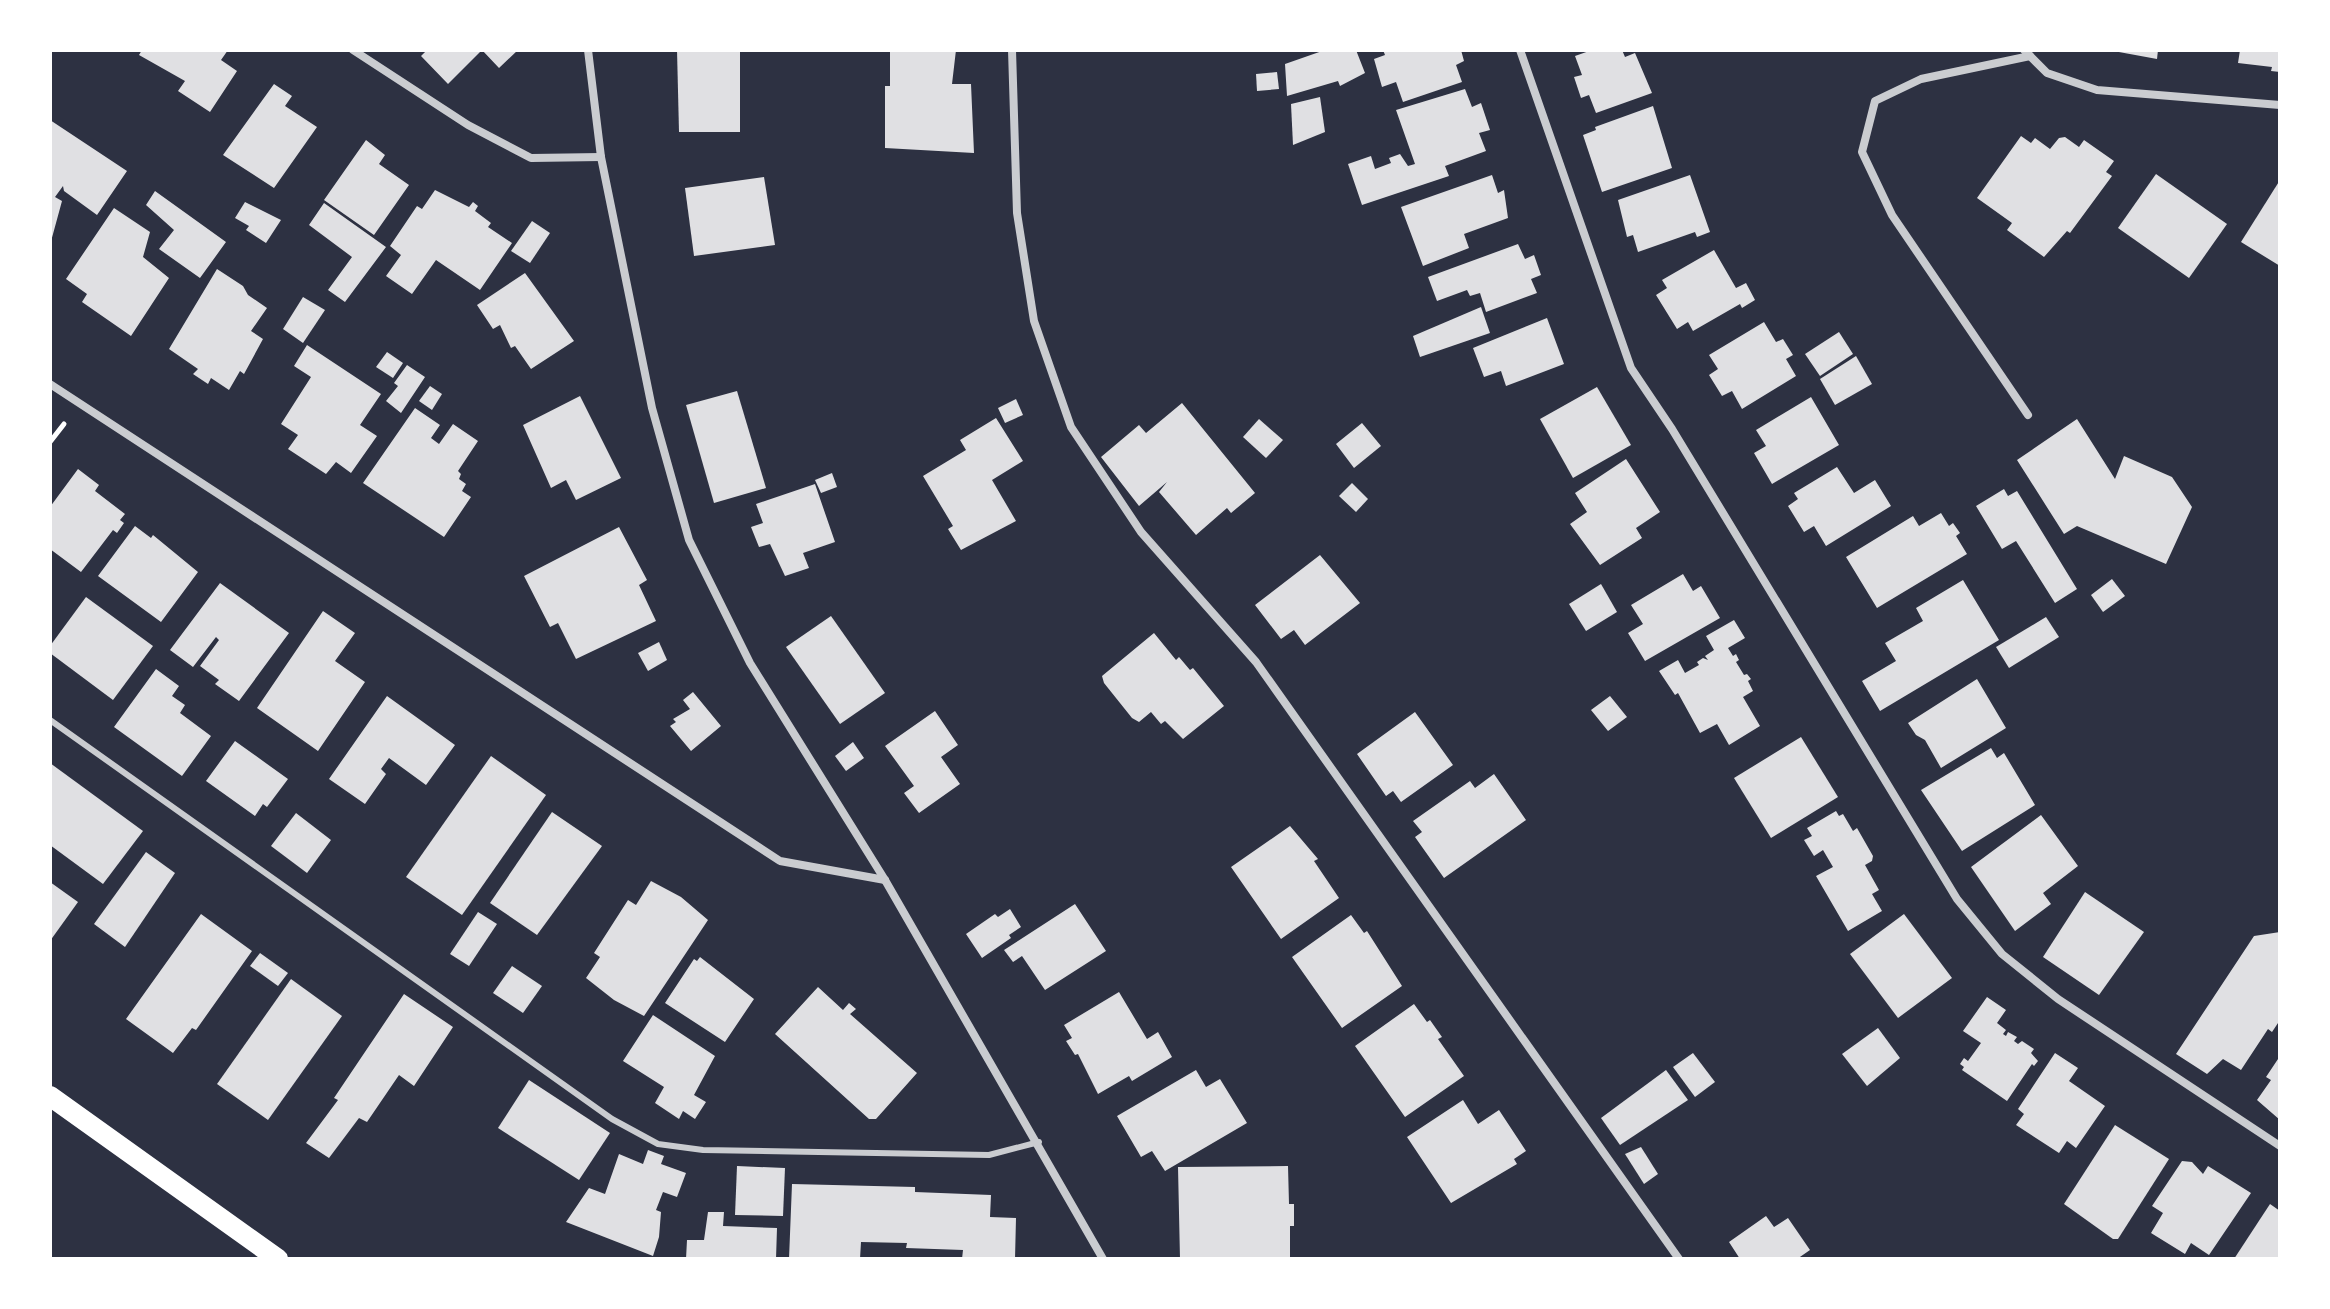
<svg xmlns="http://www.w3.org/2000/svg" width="2330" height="1309" font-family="'Nunito Sans',sans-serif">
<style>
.building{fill:#e0e0e3}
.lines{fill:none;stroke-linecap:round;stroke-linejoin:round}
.path{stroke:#fff;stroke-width:5}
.service{stroke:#caccd0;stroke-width:6}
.minor{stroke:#caccd0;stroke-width:8}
.primary{stroke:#fff;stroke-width:20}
</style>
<rect width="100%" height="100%" fill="#2d3142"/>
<!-- building -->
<g class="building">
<polygon points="142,50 228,50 221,60 237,71 210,112 178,91 185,81 139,55"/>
<polygon points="427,50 518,50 499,68 482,50 448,84 421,56"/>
<polygon points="677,50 740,50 740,132 679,132"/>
<polygon points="890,50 956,50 952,84 971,84 974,153 885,148 885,86 890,86"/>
<polygon points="1325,50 1356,50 1365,73 1340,86 1338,81 1287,96 1285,64"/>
<polygon points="1383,50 1461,50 1464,61 1456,65 1462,82 1403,102 1396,82 1382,87 1374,59 1385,55"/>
<polygon points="1592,50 1622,50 1625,57 1635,53 1652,93 1596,113 1589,95 1581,98 1574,77 1582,75 1575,56"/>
<polygon points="2108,50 2158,50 2157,59"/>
<polygon points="2240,50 2280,50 2280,72 2271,71 2272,67 2238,63"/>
<polygon points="1277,72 1279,89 1257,91 1256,74"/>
<polygon points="274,84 292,96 285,106 317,127 274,188 223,155"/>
<polygon points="1465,89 1472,107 1481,103 1490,130 1479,133 1486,151 1445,166 1449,176 1362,205 1348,164 1371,156 1375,169 1391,163 1389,158 1400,154 1408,166 1415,164 1396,110"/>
<polygon points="1320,97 1325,132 1293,145 1291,104"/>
<polygon points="1653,106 1672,168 1602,192 1583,135 1596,130 1595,127"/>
<polygon points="50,120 127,171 97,215 64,191 63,186 55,197 62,201 50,245"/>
<polygon points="2021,136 2031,143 2035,138 2050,149 2059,138 2065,137 2079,147 2084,140 2114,161 2106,172 2112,176 2070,233 2067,231 2044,257 2007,230 2012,223 1977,198"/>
<polygon points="366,140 385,155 379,164 409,185 374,235 324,200"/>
<polygon points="2156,174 2227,224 2189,278 2118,228"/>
<polygon points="1492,175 1498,193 1504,190 1508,218 1464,234 1469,248 1423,266 1401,207"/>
<polygon points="1690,175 1710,232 1697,237 1695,232 1638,252 1633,235 1627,237 1618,200"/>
<polygon points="764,177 775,245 694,256 685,188"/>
<polygon points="2280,180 2280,266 2241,242"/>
<polygon points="435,190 469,207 473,202 478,206 475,211 491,223 488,227 512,243 480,290 436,260 412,294 386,276 401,255 390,246 417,206 422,209"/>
<polygon points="155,191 226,242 200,278 159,249 174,230 146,205"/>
<polygon points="245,202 281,220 266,243 246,230 249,226 235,218"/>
<polygon points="324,203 386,247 345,302 328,290 352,257 309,225"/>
<polygon points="114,208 150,232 143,257 169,278 131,336 82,302 87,294 66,279"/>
<polygon points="532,221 550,233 530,263 511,251"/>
<polygon points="1518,244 1525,259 1534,255 1541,275 1531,279 1537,293 1486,312 1480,293 1470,296 1467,290 1437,301 1428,277"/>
<polygon points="1714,250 1736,288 1746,283 1755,300 1742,308 1740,304 1693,331 1688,322 1677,329 1656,295 1667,288 1662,280"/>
<polygon points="217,269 243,286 248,295 267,308 251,331 263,339 244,374 240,371 229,390 211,378 208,384 193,374 198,369 169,349"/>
<polygon points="525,273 574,341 531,369 515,346 511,348 500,325 493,329 477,305"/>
<polygon points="303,297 325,310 303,343 283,329"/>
<polygon points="1481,307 1490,333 1420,357 1413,336"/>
<polygon points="1547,318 1564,364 1506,386 1501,371 1484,377 1473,348"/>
<polygon points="1764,322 1776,342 1783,339 1793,355 1786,359 1796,376 1742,409 1732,391 1722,396 1709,375 1718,369 1709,355"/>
<polygon points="1839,332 1853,354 1820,376 1805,354"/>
<polygon points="307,345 381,394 360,425 377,436 351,473 336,462 326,474 288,449 298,435 281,424 311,377 294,366"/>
<polygon points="387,352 403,363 393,378 376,367"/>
<polygon points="1856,356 1872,384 1835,405 1820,379"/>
<polygon points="407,365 425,377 401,413 386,401 398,386 394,383"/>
<polygon points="430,386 442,394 432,410 419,401"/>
<polygon points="1597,387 1631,445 1573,478 1540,419"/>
<polygon points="737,391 766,488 714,503 686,405"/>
<polygon points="580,396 621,478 576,500 566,480 551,488 523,425"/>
<polygon points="1811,397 1839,445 1772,484 1754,453 1766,446 1756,430"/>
<polygon points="1016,399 1023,415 1005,423 998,408"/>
<polygon points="1182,403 1255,493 1231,513 1227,508 1196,535 1159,492 1167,482 1139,506 1101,457 1139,425 1146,433"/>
<polygon points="415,408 440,425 431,438 439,444 453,424 478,441 458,471 461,474 459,479 466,484 462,491 471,497 444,537 363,483"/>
<polygon points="996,418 1023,461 992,480 1016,521 961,550 948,529 953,526 923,476 966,450 960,440"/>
<polygon points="1259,419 1283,440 1266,458 1243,437"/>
<polygon points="2077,419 2115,479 2124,456 2172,477 2192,507 2166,564 2077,526 2064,534 2017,460"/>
<polygon points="1362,423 1381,446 1354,468 1336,444"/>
<polygon points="1626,459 1660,512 1636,528 1642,538 1600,565 1570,524 1587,512 1575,493"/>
<polygon points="1837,467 1854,493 1875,480 1891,506 1826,546 1814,526 1804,532 1788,506 1798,499 1794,493"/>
<polygon points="78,469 99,485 95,491 125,514 120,520 124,523 117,533 113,530 81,572 50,549 50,507"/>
<polygon points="832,473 837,487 821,493 815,480"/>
<polygon points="1352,483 1368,499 1356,512 1339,496"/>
<polygon points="815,484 835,542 803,553 809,568 785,576 770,544 759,547 751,527 763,523 756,504"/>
<polygon points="2004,489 2008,496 2017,491 2077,589 2055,603 2016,541 2002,549 1976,506"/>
<polygon points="1941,513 1949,526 1953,523 1960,533 1956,536 1967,554 1877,608 1846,557 1913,516 1919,526"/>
<polygon points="135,526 151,538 153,535 198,572 161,622 98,576"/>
<polygon points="619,527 647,580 639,585 656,621 576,659 558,623 550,627 524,576"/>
<polygon points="1320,555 1360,603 1305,645 1294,630 1281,639 1255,605"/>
<polygon points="1683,574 1693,591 1701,586 1720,618 1645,661 1628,633 1643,624 1631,605"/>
<polygon points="2112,579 2125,596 2103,612 2091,595"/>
<polygon points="1963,580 1999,640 1880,711 1862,681 1896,661 1885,643 1923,621 1916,608"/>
<polygon points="220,583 289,633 239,701 215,684 219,680 200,666 219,640 216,637 193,667 170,650"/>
<polygon points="1601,584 1617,612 1586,631 1569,604"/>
<polygon points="86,597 153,646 113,700 50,653 50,646"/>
<polygon points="323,611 355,633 335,661 365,682 318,751 257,708"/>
<polygon points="831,616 885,693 840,724 786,647"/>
<polygon points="2046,617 2059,637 2009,668 1996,647"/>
<polygon points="1734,620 1745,638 1728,648 1733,656 1736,654 1739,660 1736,662 1744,675 1747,674 1751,679 1748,681 1753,691 1743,697 1760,726 1729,745 1717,724 1700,733 1678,693 1675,695 1659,671 1678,660 1685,673 1699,665 1697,662 1703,658 1708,660 1705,656 1714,650 1706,636"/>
<polygon points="1154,633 1176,660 1179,657 1190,670 1193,668 1224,706 1183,739 1165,721 1161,724 1151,712 1139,722 1132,718 1104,683 1102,676"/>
<polygon points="659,642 667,660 648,671 638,653"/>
<polygon points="156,669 179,686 172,696 185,705 180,713 211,736 182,776 114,727"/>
<polygon points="1977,679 2006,728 1941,768 1925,740 1916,735 1908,723"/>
<polygon points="693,692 721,726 691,751 670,726 676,722 673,719 690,709 683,700"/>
<polygon points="387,696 455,745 426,785 389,758 381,769 386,774 365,804 329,779"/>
<polygon points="1610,696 1627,717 1608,731 1591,710"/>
<polygon points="935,711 958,745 941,757 960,784 919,813 904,793 914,786 885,746"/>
<polygon points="1415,712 1453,765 1401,802 1393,791 1386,796 1357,754"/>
<polygon points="1801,737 1838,797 1771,838 1734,778"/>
<polygon points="235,741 288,779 267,807 263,804 255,816 206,781"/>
<polygon points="853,742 864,758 846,771 835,756"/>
<polygon points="1991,748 1997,758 2004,753 2035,805 1962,851 1921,790"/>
<polygon points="491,756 546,795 462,915 406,877"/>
<polygon points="50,763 143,831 103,884 50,845"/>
<polygon points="1494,774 1526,820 1444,878 1415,837 1422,832 1413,821 1470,781 1475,788"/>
<polygon points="1836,811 1839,816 1843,814 1853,831 1857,828 1873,856 1872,861 1865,865 1879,890 1872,894 1882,911 1848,931 1816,876 1833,867 1823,850 1814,856 1804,840 1812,836 1807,828"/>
<polygon points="552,812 602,846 537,935 490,903"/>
<polygon points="296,813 331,840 307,873 271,846"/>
<polygon points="2041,815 2078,866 2043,893 2051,904 2015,931 1971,867"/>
<polygon points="1290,826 1318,859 1314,861 1339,898 1281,939 1231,867"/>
<polygon points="146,852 175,873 125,947 94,924"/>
<polygon points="651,881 681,897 708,920 644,1016 614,1000 586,978 600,957 594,953 628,900 636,905"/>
<polygon points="50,882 78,902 50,941"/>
<polygon points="2085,892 2144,932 2099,995 2043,957"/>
<polygon points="1075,904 1106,951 1045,990 1022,956 1013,962 1004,950"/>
<polygon points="1010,909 1021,927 1009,935 1011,938 982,958 966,934 995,914 998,917"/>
<polygon points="478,912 497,924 469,966 450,954"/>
<polygon points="201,914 252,951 196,1030 192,1028 173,1053 126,1019"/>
<polygon points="1904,914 1952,978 1898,1018 1850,954"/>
<polygon points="1351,915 1364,933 1367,931 1402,986 1342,1028 1292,957"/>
<polygon points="2280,932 2280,1020 2272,1032 2268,1029 2241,1070 2223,1059 2207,1074 2176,1054 2254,936"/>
<polygon points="260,953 288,973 278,986 250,966"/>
<polygon points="700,957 754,999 725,1042 665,1003 694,959 697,961"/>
<polygon points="512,966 542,986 523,1013 493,993"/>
<polygon points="291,979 342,1016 268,1120 217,1084"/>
<polygon points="818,987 843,1010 849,1003 856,1009 850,1014 917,1073 876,1119 869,1119 775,1034"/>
<polygon points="1119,992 1147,1039 1158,1032 1172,1057 1132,1081 1129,1076 1098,1094 1078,1054 1075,1055 1066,1041 1072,1038 1064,1025"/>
<polygon points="404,994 453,1027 414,1086 399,1075 367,1122 359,1118 329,1158 306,1143 338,1100 334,1098"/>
<polygon points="1987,997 2006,1010 1997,1023 2006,1030 2003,1034 2006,1036 2008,1032 2017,1037 2014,1041 2018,1044 2022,1041 2034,1049 2031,1053 2038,1061 2034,1066 2032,1064 2007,1101 1962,1070 1964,1067 1960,1064 1964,1058 1968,1061 1981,1043 1963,1031"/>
<polygon points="1414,1004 1427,1022 1430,1020 1442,1037 1438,1039 1464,1076 1405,1117 1355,1046"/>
<polygon points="653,1015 715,1056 694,1095 706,1102 695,1119 683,1111 679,1119 655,1103 664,1087 623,1061"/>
<polygon points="1878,1028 1900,1058 1867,1086 1842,1054"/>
<polygon points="1693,1053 1715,1082 1695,1097 1673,1067"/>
<polygon points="2055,1053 2078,1068 2069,1081 2105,1106 2076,1148 2067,1141 2059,1153 2016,1125 2024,1114 2018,1109"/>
<polygon points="2280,1056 2280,1120 2257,1100 2271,1080 2266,1077"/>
<polygon points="1196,1070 1206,1087 1220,1079 1247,1123 1165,1171 1152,1151 1141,1157 1117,1116"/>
<polygon points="1666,1070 1688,1100 1620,1145 1601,1118"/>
<polygon points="529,1080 610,1133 579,1180 498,1128"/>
<polygon points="1463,1100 1478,1124 1499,1110 1526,1151 1514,1159 1517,1164 1451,1203 1407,1137"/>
<polygon points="2115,1125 2169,1159 2118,1239 2113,1239 2064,1204"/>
<polygon points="1641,1147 1658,1174 1644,1184 1625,1154"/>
<polygon points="648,1150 664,1156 661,1164 686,1173 677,1197 663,1192 656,1210 661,1212 659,1237 653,1256 566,1222 589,1188 605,1194 619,1154 643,1164"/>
<polygon points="2182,1161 2192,1162 2203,1174 2208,1166 2251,1193 2209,1255 2191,1243 2185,1254 2151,1233 2163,1213 2152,1206"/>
<polygon points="737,1166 785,1168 783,1216 735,1215"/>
<polygon points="1288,1166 1289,1204 1294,1204 1294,1226 1290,1226 1290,1259 1180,1259 1178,1167"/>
<polygon points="792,1184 915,1187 915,1192 991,1195 990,1217 1016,1218 1015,1259 962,1259 963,1250 906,1248 907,1243 861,1242 860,1259 789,1259"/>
<polygon points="2270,1204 2280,1211 2280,1259 2234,1259"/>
<polygon points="708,1212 724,1212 723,1226 777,1228 776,1259 686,1259 687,1240 704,1240"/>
<polygon points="1766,1216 1774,1227 1788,1218 1810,1250 1797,1259 1740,1259 1729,1242"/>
</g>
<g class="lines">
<!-- path -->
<polyline class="path" points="50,442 64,424"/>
<!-- service -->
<polyline class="service" points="50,720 612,1119 658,1144 703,1150 989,1155 1039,1142"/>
<!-- minor -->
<g class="minor">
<polyline points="353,50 468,125 531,158 601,157"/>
<polyline points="588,50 601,157 652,408 689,540 750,663 885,880 1103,1259"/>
<polyline points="1012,50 1017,213 1034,321 1071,427 1141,532 1256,662 1679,1259"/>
<polyline points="1520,50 1631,368 1672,429 1957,899 2002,954 2058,999 2280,1146"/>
<polyline points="2024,50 2047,73 2097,90 2280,105"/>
<polyline points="50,384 780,861 885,880"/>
<polyline points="2028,415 1892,215 1862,152 1875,101 1921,79 2030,56"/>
</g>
<!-- primary -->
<polyline class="primary" points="50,1096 278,1259"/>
</g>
<!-- border -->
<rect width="2330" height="1309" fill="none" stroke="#ffffff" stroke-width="104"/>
</svg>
